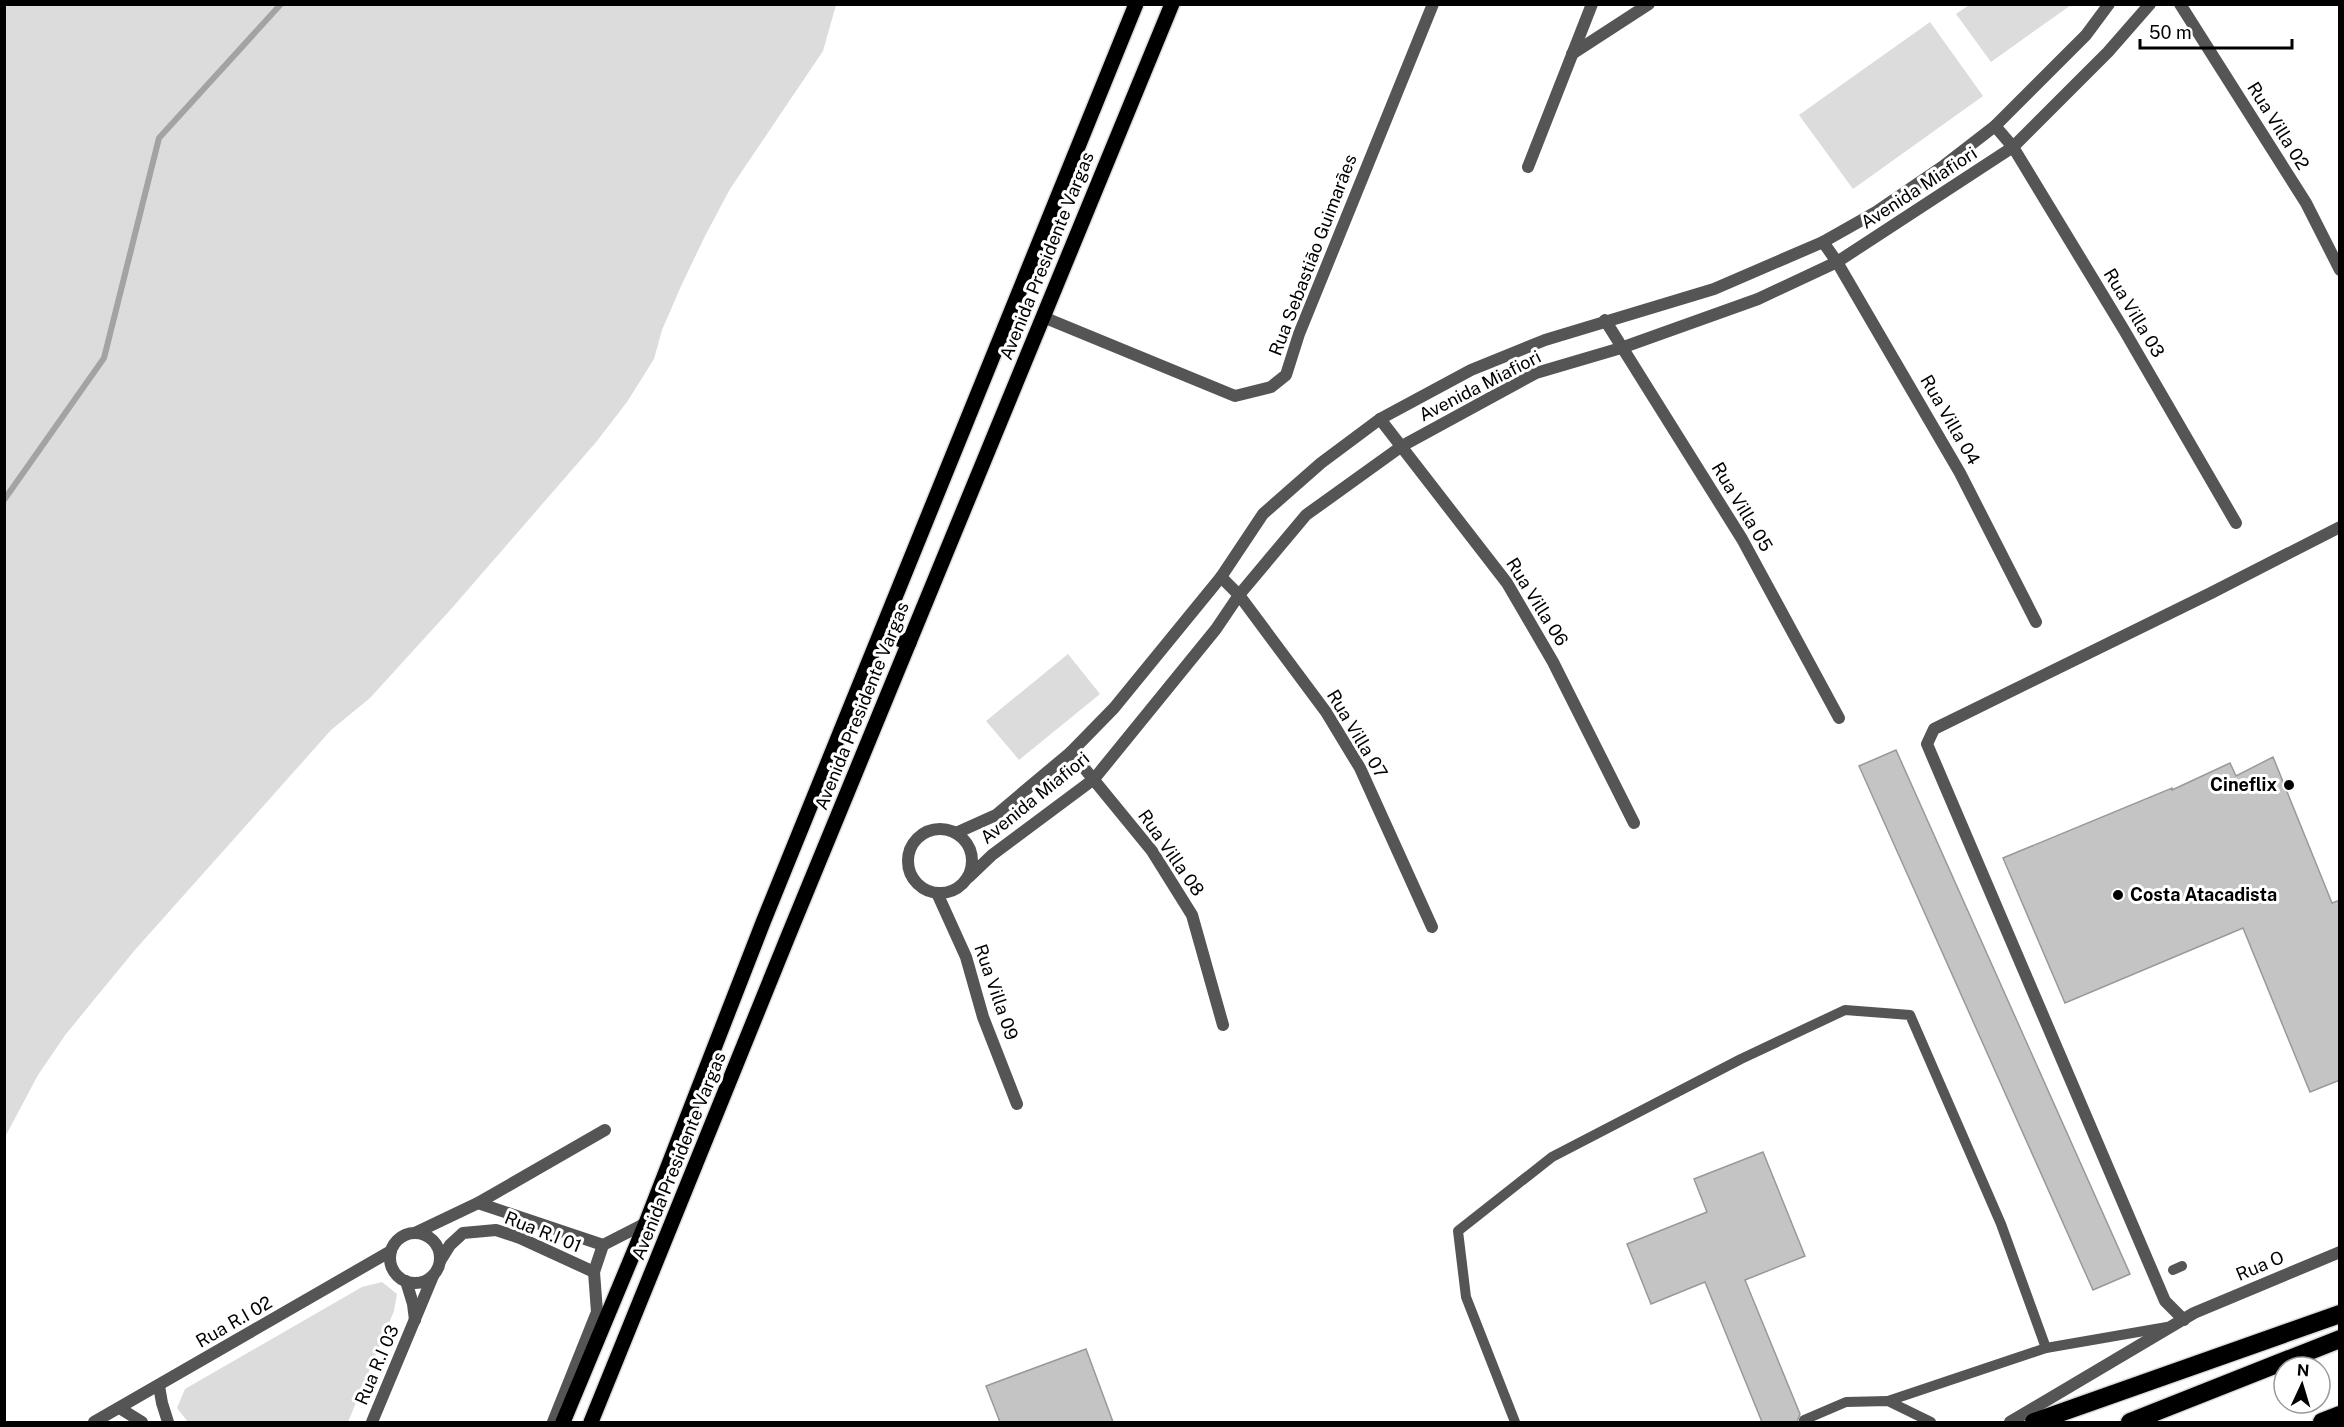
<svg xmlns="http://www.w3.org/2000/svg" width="2344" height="1427" font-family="'Public Sans',sans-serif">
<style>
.green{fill:#dcdcdc}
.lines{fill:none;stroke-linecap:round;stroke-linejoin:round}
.stream{stroke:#a3a3a3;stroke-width:6}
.building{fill:#c4c4c4;stroke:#999;stroke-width:1.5}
.primary-casing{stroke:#dbdbdb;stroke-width:18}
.motorway-casing{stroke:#dbdbdb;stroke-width:21}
.service{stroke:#555;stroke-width:10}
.minor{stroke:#555;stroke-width:12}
.tertiary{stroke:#555;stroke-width:12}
.primary{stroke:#000;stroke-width:15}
.motorway{stroke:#000;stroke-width:18}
.poi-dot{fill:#000;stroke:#fff;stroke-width:2}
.labels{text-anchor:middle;stroke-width:6;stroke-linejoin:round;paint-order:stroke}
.street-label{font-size:18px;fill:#000;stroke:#fff}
.poi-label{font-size:18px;font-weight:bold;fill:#000;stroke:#fff;text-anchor:end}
</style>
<rect width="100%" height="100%" fill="#fff"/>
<!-- green -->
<g class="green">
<polygon points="5,4 836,5 823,51 730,189 705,236 682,284 662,330 654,359 627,402 597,441 452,608 370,698 331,730 134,951 66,1034 38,1075 5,1137"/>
<polygon points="1969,5 1969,4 2071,5 1991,62 1956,14"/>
<polygon points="1930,22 1983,96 1853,189 1799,115"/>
<polygon points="1068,654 1100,694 1019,760 986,721"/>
<polygon points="382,1282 397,1294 394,1311 348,1422 188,1422 177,1408 185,1389 362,1287"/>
</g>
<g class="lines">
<!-- stream -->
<polyline class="stream" points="4,500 104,358 159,138 281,4"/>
</g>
<!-- building -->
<g class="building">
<polygon points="1896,750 2130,1274 2093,1290 1859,766"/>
<polygon points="2273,757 2332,903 2340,900 2340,1080 2310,1092 2243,928 2065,1003 2003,858 2172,788 2172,790 2230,763 2236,776"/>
<polygon points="1763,1152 1805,1256 1745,1280 1800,1414 1797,1422 1762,1422 1705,1282 1651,1304 1627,1244 1707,1212 1694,1179"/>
<polygon points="1086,1349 1113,1422 1000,1422 986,1386"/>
</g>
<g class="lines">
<defs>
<g id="primary">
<polyline points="882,632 909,643"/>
<polyline points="563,1422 646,1223 764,920 1136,4"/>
<polyline points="591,1422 789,934 1172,4"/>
</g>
<g id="motorway">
<polyline points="2034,1422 2340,1314"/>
<polyline points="2130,1422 2340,1339"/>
<polyline points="2322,1422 2340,1415"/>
</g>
</defs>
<!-- primary casing -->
<use href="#primary" class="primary-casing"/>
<!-- motorway casing -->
<use href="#motorway" class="motorway-casing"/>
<!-- service -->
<g class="service">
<polyline points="2173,1270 2182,1266"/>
<polyline points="1888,1401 2046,1348 2167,1327"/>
<polyline points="1804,1420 1846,1402 1888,1401 1931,1422"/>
<polyline points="1515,1422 1466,1297 1458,1231 1552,1157 1741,1059 1845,1010 1910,1015 2001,1224 2046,1348"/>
</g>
<!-- minor -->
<g class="minor">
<polyline points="2180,4 2306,203 2340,270"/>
<polyline points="1572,54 1649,4"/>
<polyline points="1995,126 2013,147 2124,330 2236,523"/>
<polyline points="1528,167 1592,4"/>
<polyline points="1823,242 1837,262 1960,473 2036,622"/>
<polyline points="1043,317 1235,396 1271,387 1286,375 1299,334 1433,4"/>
<polyline points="1605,320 1742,539 1839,718"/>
<polyline points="1380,419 1507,583 1553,662 1634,823"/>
<polyline points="1221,577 1239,595 1326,712 1360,768 1432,927"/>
<polyline points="1071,752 1152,851 1192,915 1223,1025"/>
<polyline points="937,893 966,957 983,1017 1017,1104"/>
<polyline points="478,1203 603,1245 646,1223"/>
<polyline points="415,1233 478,1203 605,1130"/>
<circle cx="415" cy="1258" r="25"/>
<polyline points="440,1261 450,1245 463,1233 496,1230 520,1238 594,1272 597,1312 553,1422"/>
<polyline points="594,1272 603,1245"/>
<polyline points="406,1281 413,1304 415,1320"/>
<polyline points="2184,1320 2165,1301 1927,744 1934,729 2211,593 2340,527"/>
<polyline points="159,1386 162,1403 168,1422"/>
<polyline points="121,1409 142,1422"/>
<polyline points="94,1422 391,1251"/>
<polyline points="372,1422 433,1276"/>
</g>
<!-- tertiary -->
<g class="tertiary">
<circle cx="940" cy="861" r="32"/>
<polyline points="956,833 996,815 1071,752 1114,708 1221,577 1263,514 1321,463 1380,419 1471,370 1545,340 1714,289 1823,242 1876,212 1942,167 1995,126 2086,35 2109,4"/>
<polyline points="969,877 992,855 1094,779 1216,629 1239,595 1306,515 1402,446 1536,373 1621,348 1758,299 1837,262 2013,147 2108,52 2150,4"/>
<polyline points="2010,1422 2194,1313 2340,1252"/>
</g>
<!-- primary -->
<use href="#primary" class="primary"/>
<!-- motorway -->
<use href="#motorway" class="motorway"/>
</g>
<!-- markers -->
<g class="poi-dot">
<circle cx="2289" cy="785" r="6"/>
<circle cx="2118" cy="895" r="6"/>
</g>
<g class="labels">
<!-- street labels -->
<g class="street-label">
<text transform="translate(2278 126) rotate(58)" y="6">Rua Villa 02</text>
<text transform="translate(1919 188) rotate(-33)" y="6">Avenida Miafiori</text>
<text transform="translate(1313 255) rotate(-69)" y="6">Rua Sebastião Guimarães</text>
<text transform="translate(1047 256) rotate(-68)" y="6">Avenida Presidente Vargas</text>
<text transform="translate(2134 313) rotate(59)" y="6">Rua Villa 03</text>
<text transform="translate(1480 386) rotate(-27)" y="6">Avenida Miafiori</text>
<text transform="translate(1950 420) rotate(60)" y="6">Rua Villa 04</text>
<text transform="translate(1742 507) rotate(59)" y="6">Rua Villa 05</text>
<text transform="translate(1537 602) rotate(58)" y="6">Rua Villa 06</text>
<text transform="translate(862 706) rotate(-68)" y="6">Avenida Presidente Vargas</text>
<text transform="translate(1357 734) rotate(59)" y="6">Rua Villa 07</text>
<text transform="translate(1035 798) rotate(-39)" y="6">Avenida Miafiori</text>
<text transform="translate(1171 853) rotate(55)" y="6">Rua Villa 08</text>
<text transform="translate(996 992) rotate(71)" y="6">Rua Villa 09</text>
<text transform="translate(679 1156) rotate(-68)" y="6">Avenida Presidente Vargas</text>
<text transform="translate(543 1232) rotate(22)" y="6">Rua R.I 01</text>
<text transform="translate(2260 1266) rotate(-23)" y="6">Rua O</text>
<text transform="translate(234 1322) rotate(-30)" y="6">Rua R.I 02</text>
<text transform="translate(377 1365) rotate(-67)" y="6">Rua R.I 03</text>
</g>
<!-- poi labels -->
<g class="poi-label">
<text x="2277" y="791">Cineflix</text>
<text x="2130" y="901" text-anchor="start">Costa Atacadista</text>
</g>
</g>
<!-- border -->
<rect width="2344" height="1427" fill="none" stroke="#000000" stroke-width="12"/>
<!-- north arrow -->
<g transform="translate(2302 1385) rotate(4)"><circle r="28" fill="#ffffff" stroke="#999999" stroke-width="1.5"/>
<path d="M0-4.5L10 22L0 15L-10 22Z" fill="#000000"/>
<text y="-9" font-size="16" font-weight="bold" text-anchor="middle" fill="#000000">N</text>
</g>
<!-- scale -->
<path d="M2140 39v9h152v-9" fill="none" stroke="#000000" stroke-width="3"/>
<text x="2149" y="39" font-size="18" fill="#000000" stroke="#ffffff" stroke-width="4.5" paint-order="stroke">50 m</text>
</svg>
